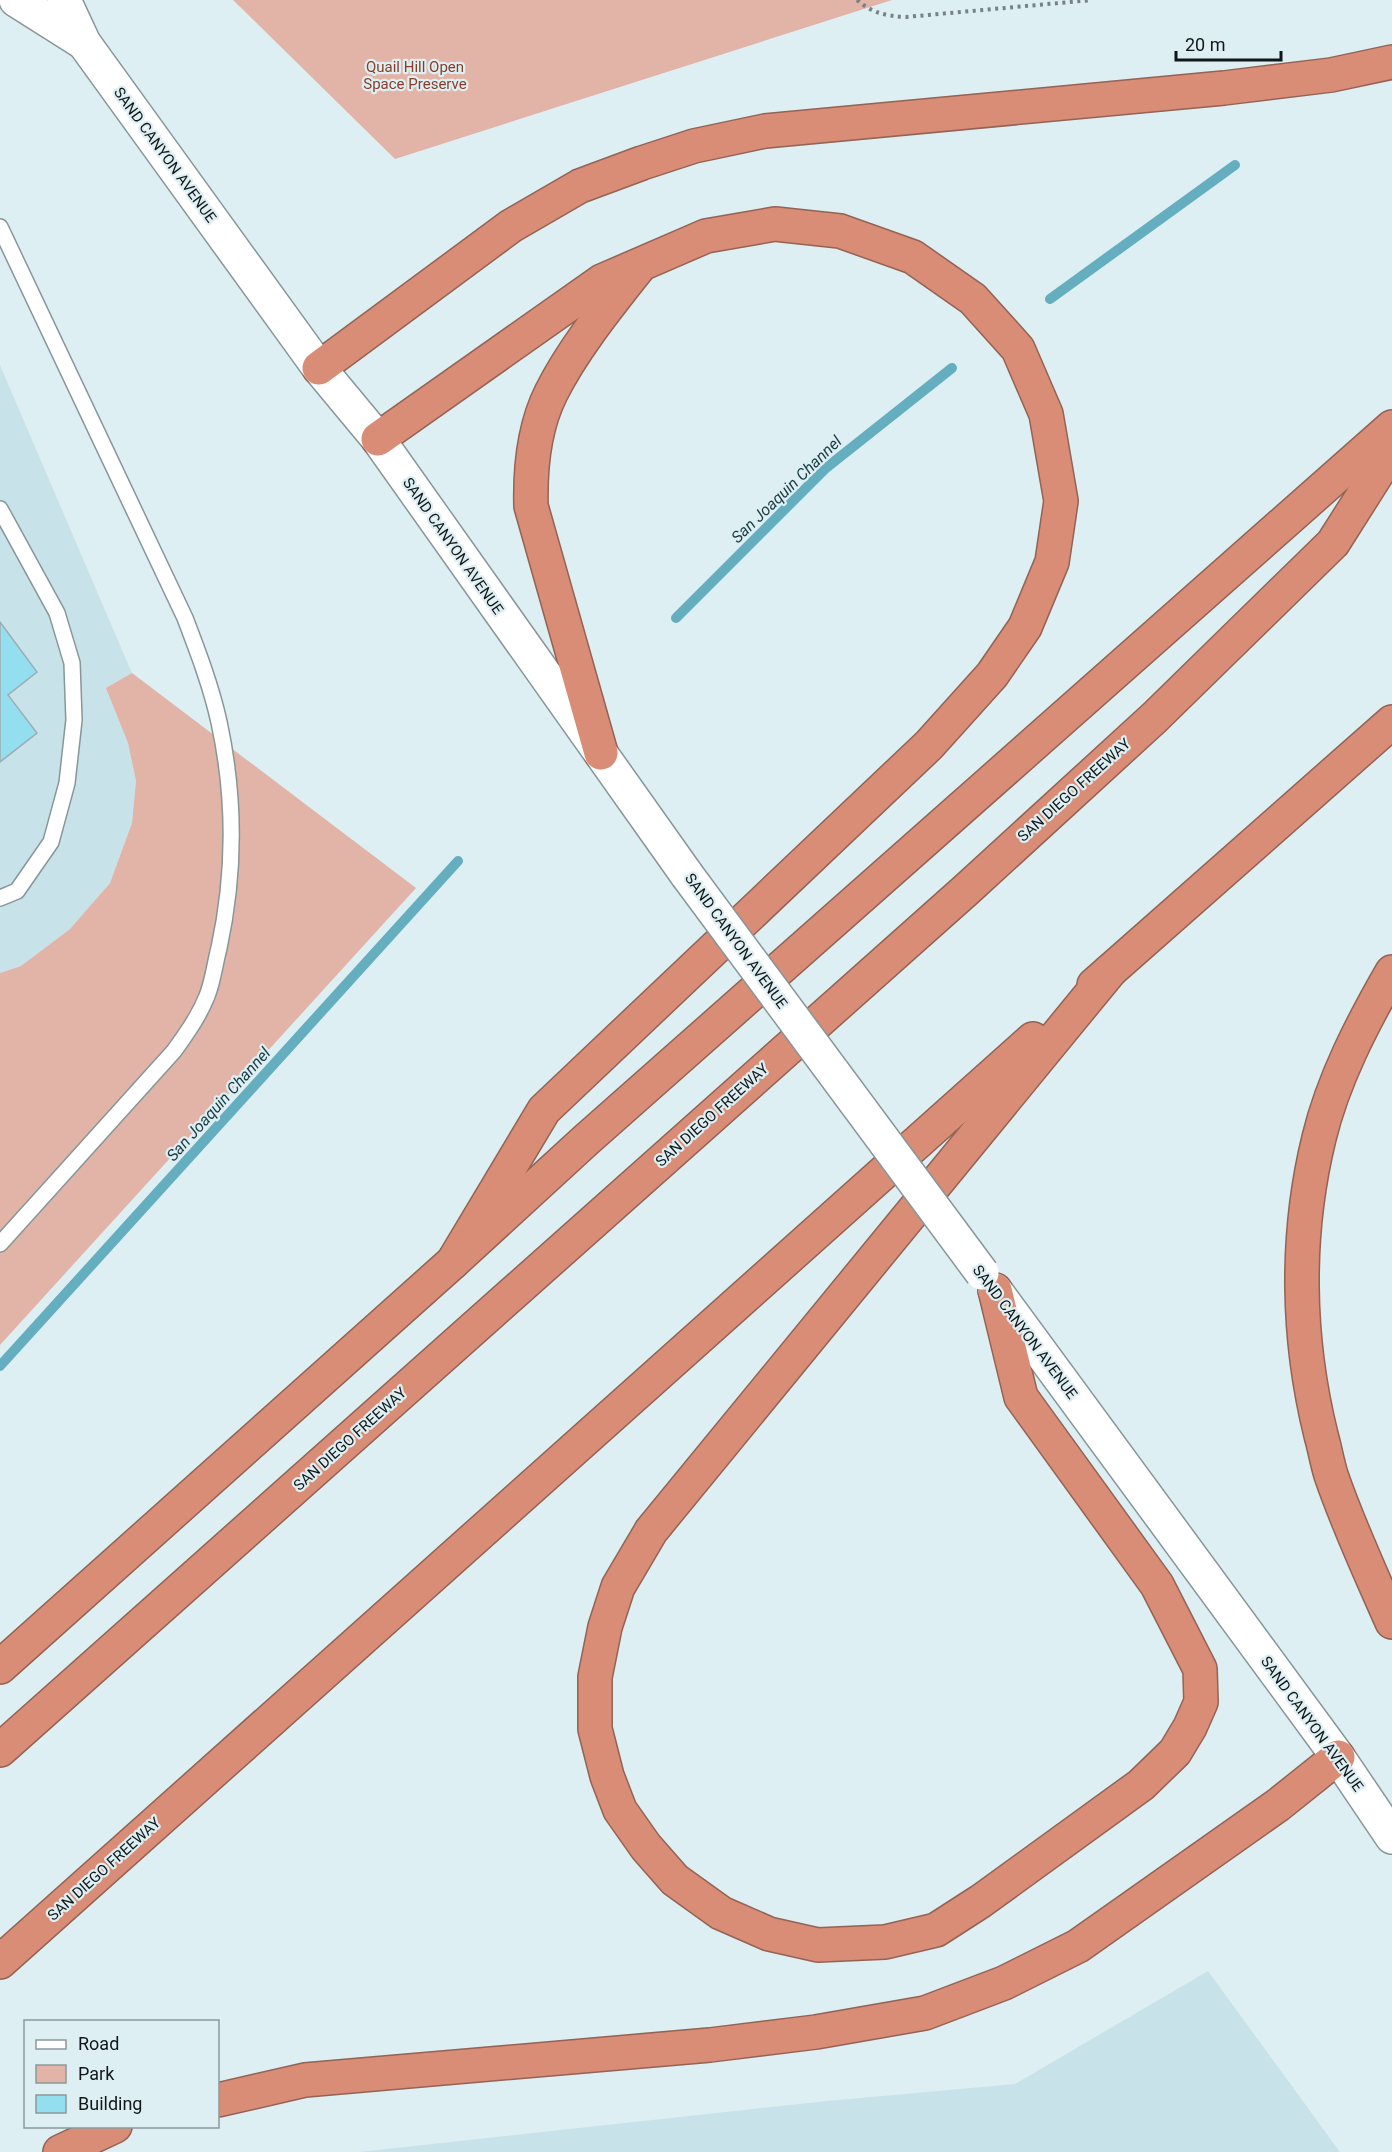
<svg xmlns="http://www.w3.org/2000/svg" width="1392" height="2152" font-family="Roboto,sans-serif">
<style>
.built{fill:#c8e2e9}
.green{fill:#e1b4a7}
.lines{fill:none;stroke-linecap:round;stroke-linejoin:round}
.stream{stroke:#64aebf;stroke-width:10}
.building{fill:#93deef;stroke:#9dadb1;stroke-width:1.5}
.lane-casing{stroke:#869699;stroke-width:18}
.secondary-casing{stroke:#869699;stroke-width:36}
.highway-casing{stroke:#936355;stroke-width:36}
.path{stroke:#778285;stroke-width:4;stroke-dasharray:3 4.5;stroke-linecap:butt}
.lane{stroke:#fff;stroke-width:15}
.secondary{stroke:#fff;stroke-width:33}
.highway{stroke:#d98c76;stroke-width:33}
.secondary-bridge-casing{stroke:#869699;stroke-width:36;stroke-linecap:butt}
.secondary-bridge{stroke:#fff;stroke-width:33}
.labels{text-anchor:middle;stroke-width:4.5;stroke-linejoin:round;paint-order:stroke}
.park-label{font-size:15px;fill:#883d28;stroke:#deeff3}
.street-label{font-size:15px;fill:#111718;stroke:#deeff3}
.water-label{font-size:16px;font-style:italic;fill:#183c44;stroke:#deeff3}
</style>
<rect width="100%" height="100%" fill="#deeff3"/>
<!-- built -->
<g class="built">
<polygon points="0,365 132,673 107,688 128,743 136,781 132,823 110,883 70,929 21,966 0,973"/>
<polygon points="1208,1971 1340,2152 359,2152 827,2101 1015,2084"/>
</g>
<!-- green -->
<g class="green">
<polygon points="233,0 892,0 395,159"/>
<polygon points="132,673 416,888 0,1345 0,973 21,966 70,929 110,883 132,823 136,781 128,743 106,688"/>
</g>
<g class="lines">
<!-- stream -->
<g class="stream">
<polyline points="1050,299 1235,165"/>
<polyline points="676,618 826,468 952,368"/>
<polyline points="0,1366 458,861"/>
</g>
</g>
<!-- building -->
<polygon class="building" points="0,622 37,672 8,695 37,733 0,762"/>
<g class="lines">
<defs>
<g id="lane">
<path d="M0,227l185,391c13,34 26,68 34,104 16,74 16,152 0,226 -4,15 -6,33 -12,48 -8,20 -20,37 -33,55l-174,193"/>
<polyline points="0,509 57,613 72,663 74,720 67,783 51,842 17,891 0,898"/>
</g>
<g id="secondary">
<polyline points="16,0 84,43"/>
<polyline points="64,0 84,43 319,368 378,439 687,875"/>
<polyline points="995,1290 1338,1757 1392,1837"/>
</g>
<g id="highway">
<polyline points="319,368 511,226 580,186 642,163 694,146 765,131 1224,88 1331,75 1392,62"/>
<polyline points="378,439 602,281 706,236 775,224 840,231 913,257 973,299 1018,349 1046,414 1061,501 1052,562 1025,627 992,675 929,745 544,1110 453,1262"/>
<path d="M601,753l-70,-247c-1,-38 3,-79 20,-113 22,-44 57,-87 87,-125"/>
<path d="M1392,972c-30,52 -59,108 -73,166 -24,98 -22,200 2,297 4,14 6,27 10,40 17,50 40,99 61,147"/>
<polyline points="1094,985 1392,722"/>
<polyline points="995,1290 1021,1397 1157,1585 1200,1669 1201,1702 1190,1727 1175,1752 1141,1785 981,1901 936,1930 885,1942 818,1945 769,1934 721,1913 675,1880 646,1847 620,1810 607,1776 595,1729 595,1677 605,1627 618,1587 651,1531 1110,971"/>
<polyline points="0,1667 453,1262 586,1140 1392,427"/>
<polyline points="0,1750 966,890 1154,718 1333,543 1392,450"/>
<polyline points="0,1962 1033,1039"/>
<polyline points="218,2100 305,2080 710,2045 816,2032 925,2013 1004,1983 1078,1946 1278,1805 1338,1757"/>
<polyline points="60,2152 115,2126"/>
</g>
</defs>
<!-- lane casing -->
<use href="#lane" class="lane-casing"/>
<!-- secondary casing -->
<use href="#secondary" class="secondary-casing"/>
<!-- highway casing -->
<use href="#highway" class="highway-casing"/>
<!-- path -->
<path class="path" d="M857,0c15,13 29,16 49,17l186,-17"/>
<!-- lane -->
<use href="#lane" class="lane"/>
<!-- secondary -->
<use href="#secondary" class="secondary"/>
<!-- highway -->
<use href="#highway" class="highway"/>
<defs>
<polyline id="secondary-bridge" points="687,875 982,1273"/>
</defs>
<!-- secondary-bridge casing -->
<use href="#secondary-bridge" class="secondary-bridge-casing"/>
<!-- secondary-bridge -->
<use href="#secondary-bridge" class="secondary-bridge"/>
</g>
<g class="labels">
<!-- park labels -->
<g class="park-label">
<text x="415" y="72">Quail Hill Open<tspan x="415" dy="17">Space Preserve</tspan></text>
</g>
<!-- street labels -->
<g class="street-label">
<text transform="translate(165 155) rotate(54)" y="5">SAND CANYON AVENUE</text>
<text transform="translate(453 546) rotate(55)" y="5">SAND CANYON AVENUE</text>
<text transform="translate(1074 790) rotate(-42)" y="5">SAN DIEGO FREEWAY</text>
<text transform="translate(736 941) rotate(54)" y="5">SAND CANYON AVENUE</text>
<text transform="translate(712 1115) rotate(-42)" y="5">SAN DIEGO FREEWAY</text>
<text transform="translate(1025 1332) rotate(53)" y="5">SAND CANYON AVENUE</text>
<text transform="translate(350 1439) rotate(-42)" y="5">SAN DIEGO FREEWAY</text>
<text transform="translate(1312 1724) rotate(54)" y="5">SAND CANYON AVENUE</text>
<text transform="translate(104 1869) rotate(-42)" y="5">SAN DIEGO FREEWAY</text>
</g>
<!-- water labels -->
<g class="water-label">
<text transform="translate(786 489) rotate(-44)" y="6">San Joaquin Channel</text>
<text transform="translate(218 1104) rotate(-48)" y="6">San Joaquin Channel</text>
</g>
</g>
<!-- legend -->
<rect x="24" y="2020" width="195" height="108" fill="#deeff3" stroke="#8c999b" stroke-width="1.5"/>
<rect x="36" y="2040" width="30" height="9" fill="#ffffff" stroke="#8c999b" stroke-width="1.5"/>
<text x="78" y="2050" font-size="18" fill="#111718">Road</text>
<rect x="36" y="2065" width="30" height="18" fill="#e1b4a7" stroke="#8c999b" stroke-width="1.5"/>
<text x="78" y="2080" font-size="18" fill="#111718">Park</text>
<rect x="36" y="2095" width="30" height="18" fill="#93deef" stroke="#8c999b" stroke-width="1.5"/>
<text x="78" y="2110" font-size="18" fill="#111718">Building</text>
<!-- scale -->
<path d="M1176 51v9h105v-9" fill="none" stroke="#111718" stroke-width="3"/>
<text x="1185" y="51" font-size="18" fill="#111718" stroke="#deeff3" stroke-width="4.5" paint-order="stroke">20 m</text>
</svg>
